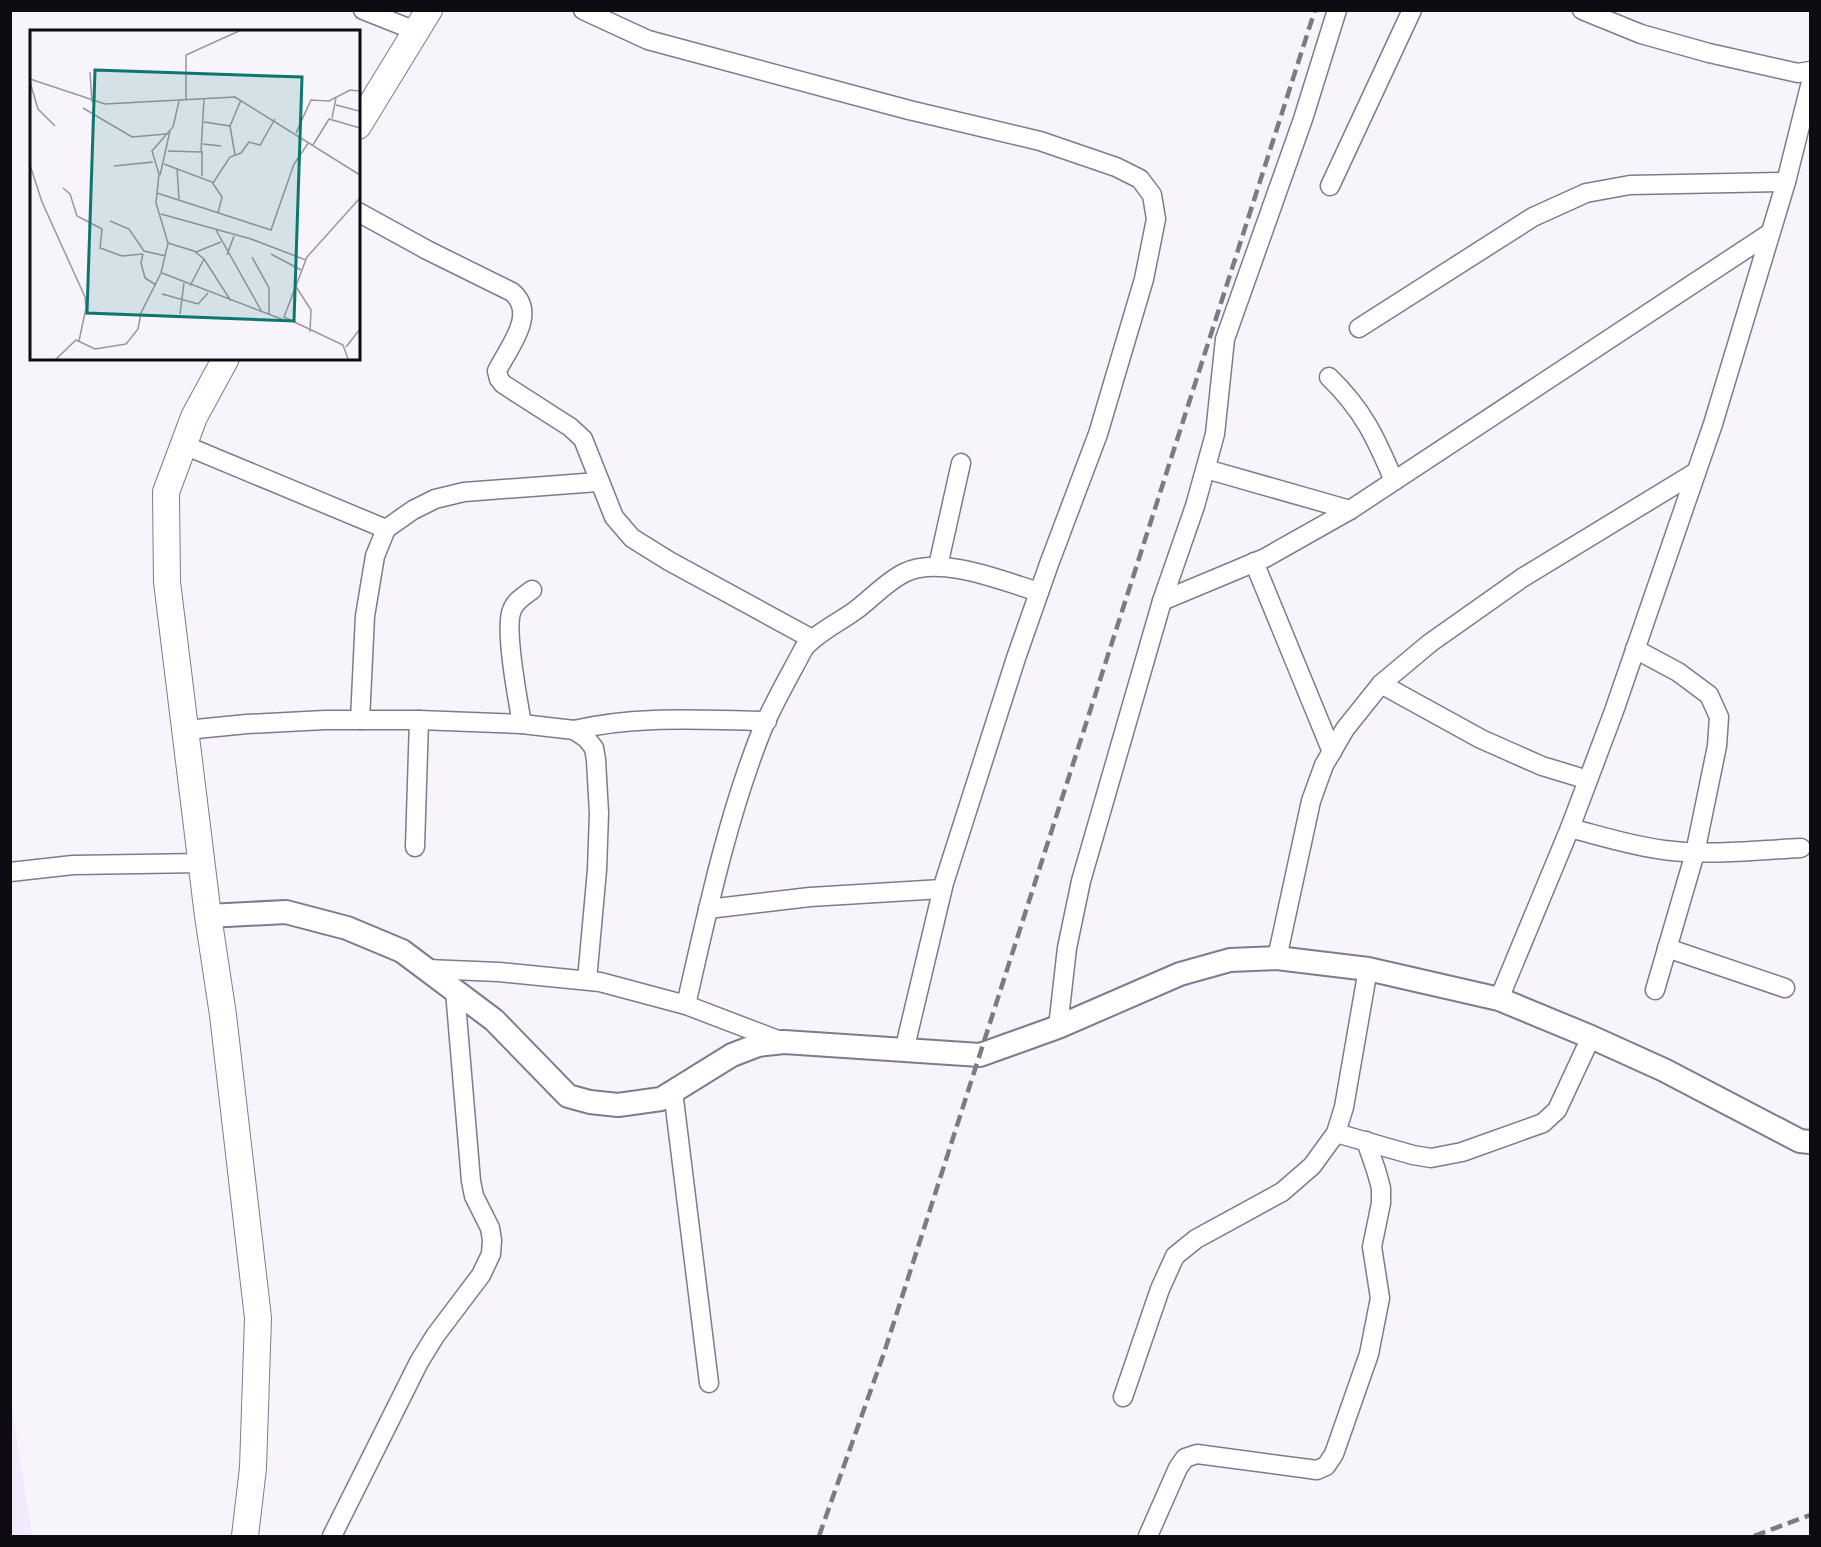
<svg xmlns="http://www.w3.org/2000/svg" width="1821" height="1547" font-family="'IBM Plex Sans',sans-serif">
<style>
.built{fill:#f2eafc}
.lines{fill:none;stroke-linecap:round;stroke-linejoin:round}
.minor-casing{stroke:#82798c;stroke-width:21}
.tertiary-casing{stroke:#82798c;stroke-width:26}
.secondary-casing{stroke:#82798c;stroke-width:28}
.minor{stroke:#fff;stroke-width:18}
.tertiary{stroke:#fff;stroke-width:22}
.secondary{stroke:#fff;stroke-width:26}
.rail{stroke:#7d7a81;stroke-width:4.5;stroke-dasharray:12 6;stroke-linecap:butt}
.inset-road{fill:none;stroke:#9a979e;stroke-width:1.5}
.view{fill:#0f766e;fill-opacity:0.15;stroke:#0f766e;stroke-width:3}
.inset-edge{fill:none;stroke:#0e0b12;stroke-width:3}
</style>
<rect width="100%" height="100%" fill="#f7f4fc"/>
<!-- built -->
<polygon class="built" points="10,1401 11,1401 32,1536 11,1536"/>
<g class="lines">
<defs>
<g id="minor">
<polyline points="363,10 416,31"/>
<polyline points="583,10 648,40 909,110 1040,141 1116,167 1140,179 1152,195 1156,219 1144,279 1098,434 1049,564 1016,658 944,883 904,1051"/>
<polyline points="1582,10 1641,34 1709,53 1798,73 1810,71"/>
<polyline points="1330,186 1412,10"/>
<path d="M358,212l69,38 85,42c26,22 -4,56 -15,79l2,8 4,5 67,43 13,12 31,78 18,21 37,23 143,78"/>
<polyline points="1359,328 1533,217 1586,193 1630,185 1786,182"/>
<path d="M1329,377c34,33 47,61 65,104"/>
<polyline points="184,445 386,529"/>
<polyline points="1206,469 1350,510"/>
<polyline points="1254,562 1332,752"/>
<polyline points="938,566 961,463"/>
<polyline points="1162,601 1265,558 1350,510 1770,233"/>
<polyline points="1635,649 1678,672 1709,695 1719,717 1717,746 1695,853 1655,990"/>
<polyline points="1381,684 1481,739 1542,766 1588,780"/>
<polyline points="360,720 365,616 375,556 386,529 413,510 435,499 464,492 598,482"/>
<path d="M522,724c-4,-23 -18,-96 -10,-114 3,-9 12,-14 20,-20"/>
<polyline points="186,730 247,724 325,720 419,720 522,724 574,730 586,738 594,748 596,760 599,813 597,870 587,980"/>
<path d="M574,730c63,-15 129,-10 193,-9"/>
<path d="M1570,828c31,8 62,18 94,22 45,6 92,0 137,-2"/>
<polyline points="415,847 419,720"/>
<polyline points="10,872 73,865 202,863"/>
<polyline points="708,909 810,897 942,889"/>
<polyline points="1667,948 1785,988"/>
<polyline points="1277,958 1311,801 1324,765 1345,729 1381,684 1430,643 1522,578 1696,472"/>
<polyline points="427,969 499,972 600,982 686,1005 783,1042"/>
<polyline points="1499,999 1570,828 1614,711 1713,424 1786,182 1810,86"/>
<path d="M686,1005c21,-92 41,-187 76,-275 12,-28 28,-55 42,-82 14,-16 34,-25 52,-38 16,-12 30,-28 48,-37 37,-18 98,8 135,19"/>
<polyline points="1058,1027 1067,948 1081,881 1162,601 1195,506 1215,434 1225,339 1303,119 1337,10"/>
<polyline points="673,1091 709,1383"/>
<polyline points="1336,1133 1413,1155 1431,1158 1462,1152 1543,1123 1557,1110 1591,1037"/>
<polyline points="1123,1397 1160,1289 1175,1256 1196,1239 1282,1192 1312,1166 1336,1133 1344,1107 1368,969"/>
<polyline points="332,1536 419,1362 435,1336 481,1275 491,1254 492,1240 490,1228 474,1196 471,1181 455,991"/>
<polyline points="1148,1536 1178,1468 1185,1458 1197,1454 1317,1470 1326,1466 1334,1454 1369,1354 1380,1298 1372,1247 1381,1203 1381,1188 1376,1170 1366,1141"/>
</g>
<polyline id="tertiary" points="208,916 286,912 347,928 402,951 494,1020 568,1096 590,1102 618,1105 661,1099 732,1055 758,1045 784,1042 980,1055 1058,1027 1180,974 1230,960 1277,958 1368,969 1499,999 1591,1037 1664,1070 1800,1141 1810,1142"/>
<g id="secondary">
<polyline points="358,126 429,10"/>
<polyline points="226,358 194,417 166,492 167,582 208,916 223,1015 258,1318 253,1468 245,1536"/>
</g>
</defs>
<!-- minor casing -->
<use href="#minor" class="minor-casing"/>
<!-- tertiary casing -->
<use href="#tertiary" class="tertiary-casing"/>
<!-- secondary casing -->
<use href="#secondary" class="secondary-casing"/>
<!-- minor -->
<use href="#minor" class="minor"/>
<!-- tertiary -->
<use href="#tertiary" class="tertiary"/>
<!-- secondary -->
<use href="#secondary" class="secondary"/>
<!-- rail -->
<g class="rail">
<polyline points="819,1536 884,1353 1315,10"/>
<polyline points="1754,1536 1810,1515"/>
</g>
</g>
<!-- overview -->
<g transform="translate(30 30)">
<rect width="330" height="330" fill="#f7f4fc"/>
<path class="inset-road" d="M60,42l2,30M0,49l75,25 130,-7 125,78M0,52l8,27 17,17M156,69v-44l53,-24M306,75l23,6M53,78l49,29 34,-3M302,88l4,-20M174,92l26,4 5,29M200,96l11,-26M266,103l15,-33 18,1 21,-11 10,1M173,114l18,2M283,115l16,-26 31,9M138,121l33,1 3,-53M172,121v25M134,134l48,18 10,15 -4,16M0,135l12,37 43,95 1,11 -7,33M84,136l39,-4M147,138l2,31M130,145l10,-44M183,153l17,-26 11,-4 8,-11 11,3 15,-26M33,158l7,6 7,22 25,13 -2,19 22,8 21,-2M127,163l114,37 23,-66 15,-22M131,184l90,25 55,21M80,191l19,8 15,22 22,5M186,200l46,82M138,213l26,8 10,8 27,42M166,222l25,-10M113,224l-2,9 4,15 11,7M241,224l30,16M197,225l7,-19M222,227l17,31v27M132,243l122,47M265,255l16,25 -1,22M160,256l14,-27M132,264l36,10 10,-11M150,284l4,-31M316,317l14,-18M26,329l20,-19 19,9 31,-5 12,-15 3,-16 20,-40 7,-30 -12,-40 3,-29 -7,-23 21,-24 6,-26M318,329l-5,-14 -59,-28 23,-60 53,-59"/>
<path class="view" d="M65,40l207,7 -8,244 -207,-8z"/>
<rect width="330" height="330" class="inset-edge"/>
</g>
<!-- border -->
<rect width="1821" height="1547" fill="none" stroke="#0e0b12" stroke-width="24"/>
</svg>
